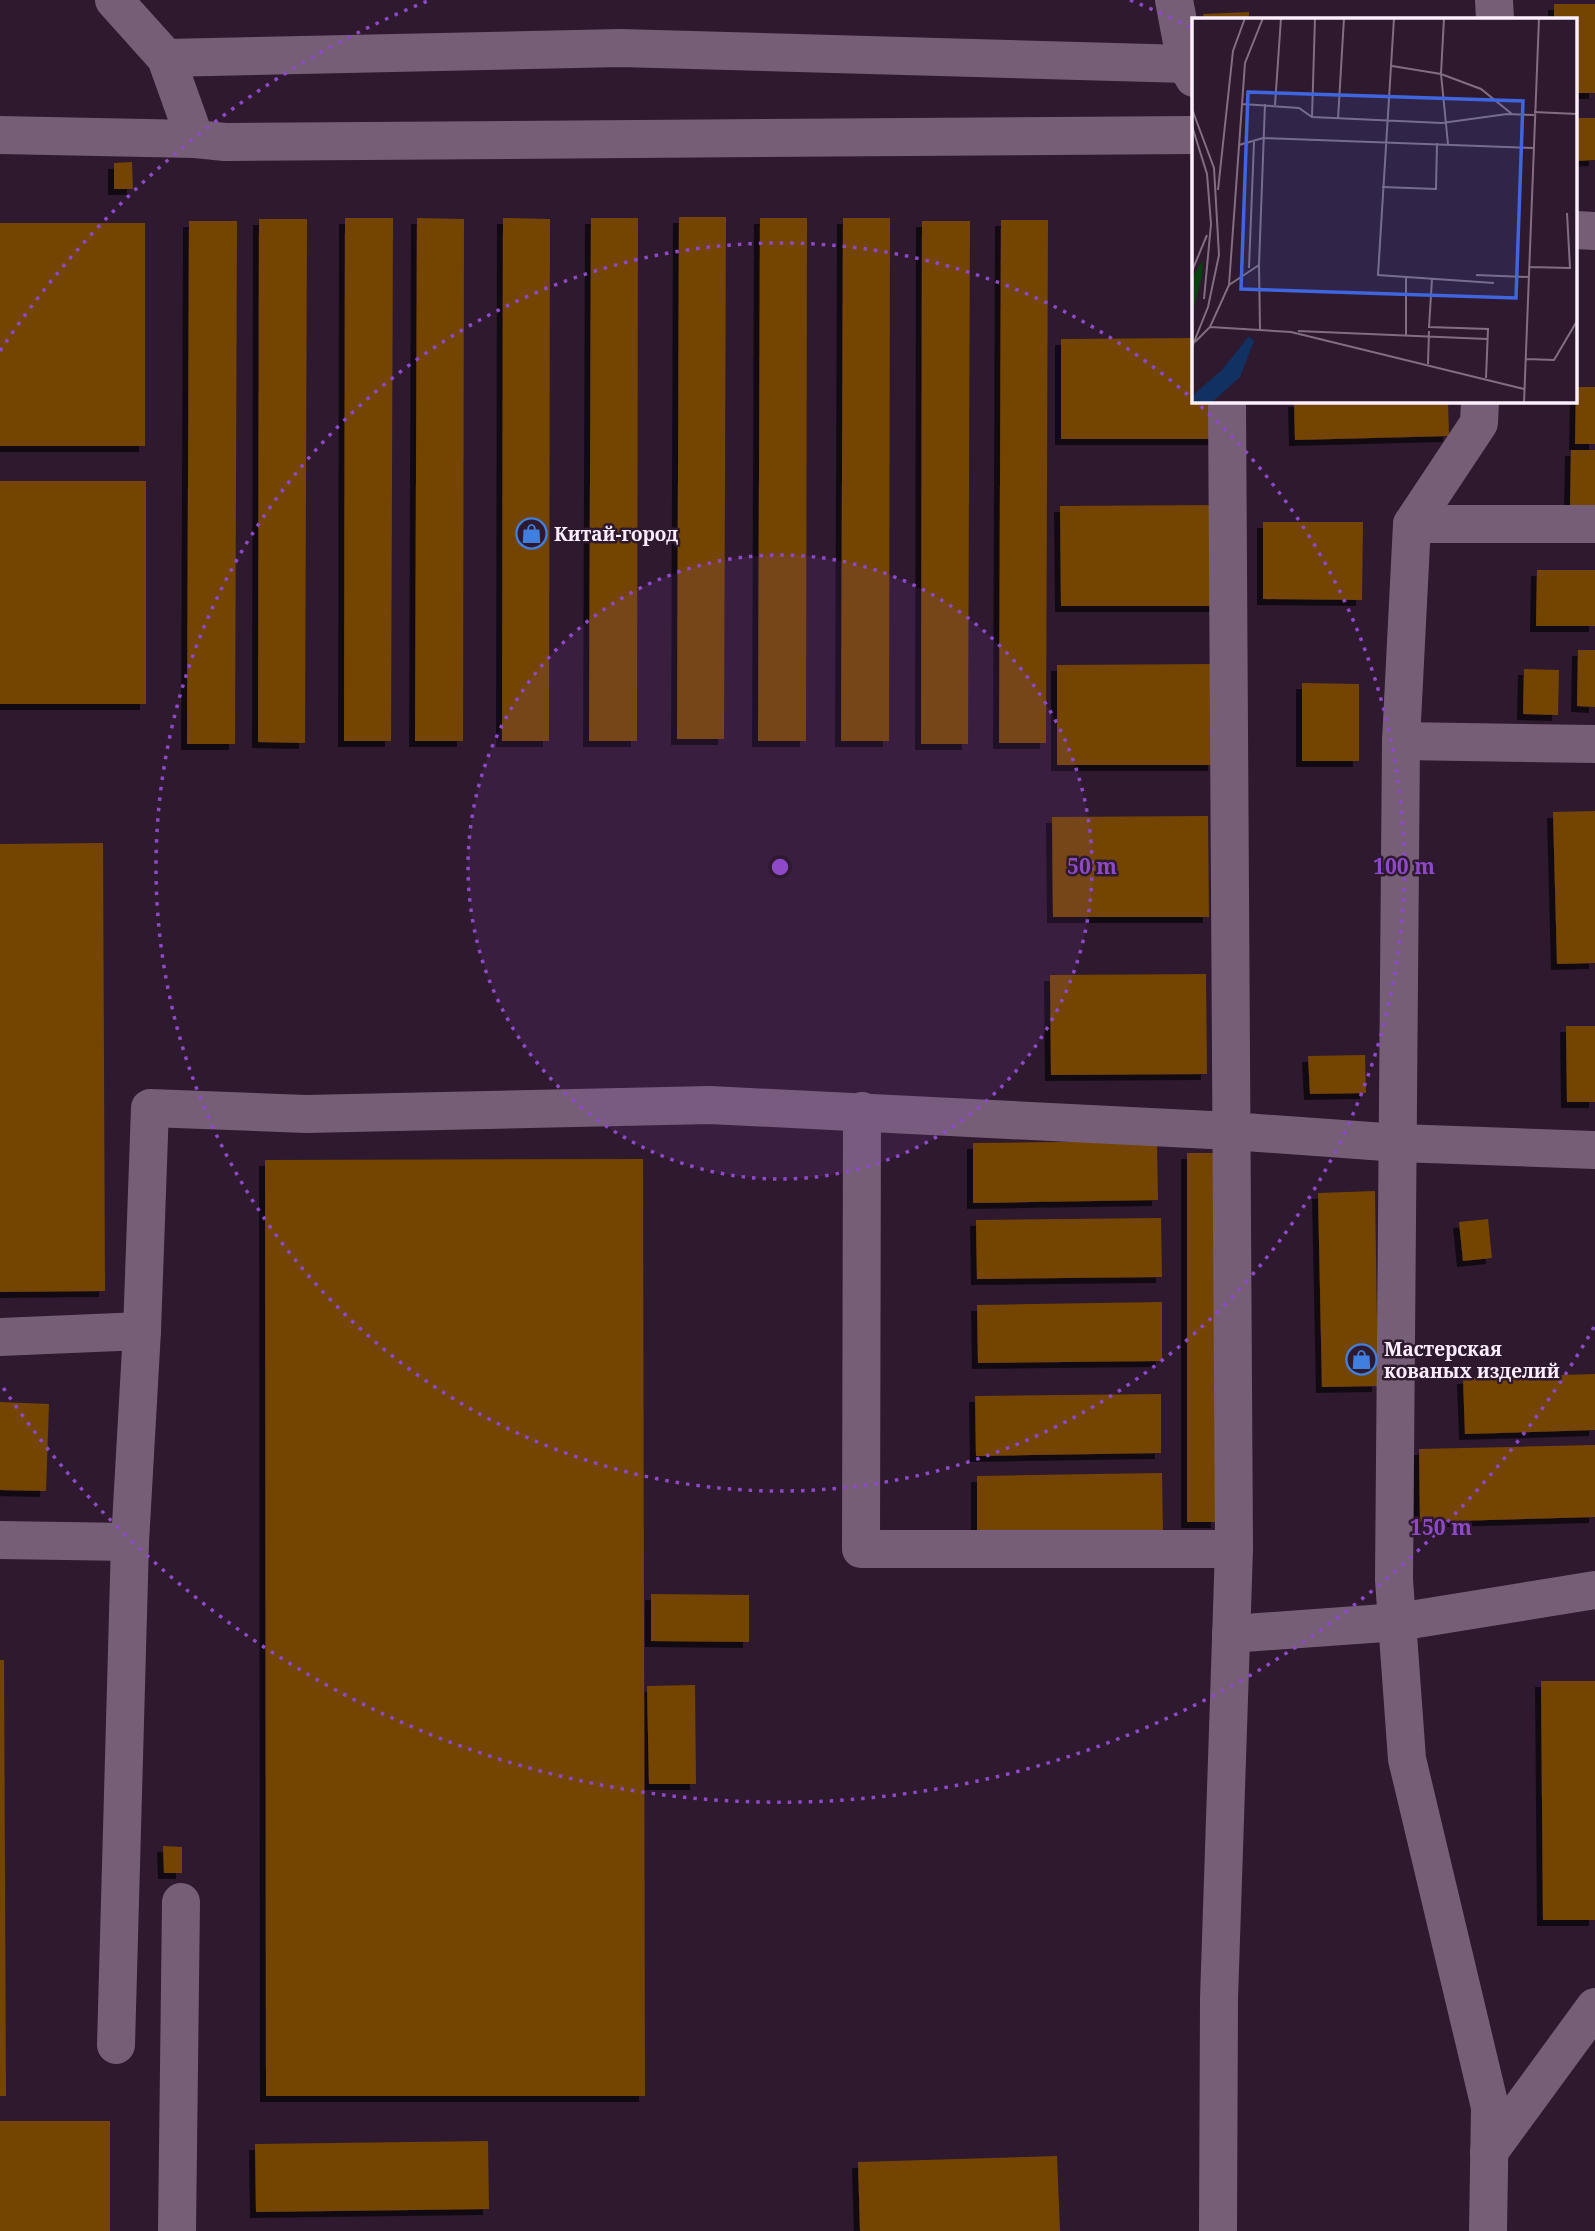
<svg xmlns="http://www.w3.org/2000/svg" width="1595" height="2231" font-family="'Noto Serif',serif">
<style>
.building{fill:#734500;filter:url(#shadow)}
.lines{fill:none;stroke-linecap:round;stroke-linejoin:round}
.minor{stroke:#775e77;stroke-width:38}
.ring{fill:none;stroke:#8e49c8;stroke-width:3.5;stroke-dasharray:3.5 7}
.labels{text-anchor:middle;stroke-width:5;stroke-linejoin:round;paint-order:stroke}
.poi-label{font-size:19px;font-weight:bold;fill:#fdeffd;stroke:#2e192e;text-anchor:start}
.inset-road{fill:none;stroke:#816f81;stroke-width:2}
.view{fill:#3f66de;fill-opacity:0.15;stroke:#3f66de;stroke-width:3.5}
.inset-edge{fill:none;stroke:#fdeffd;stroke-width:3.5}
.centre{fill:#8e49c8;stroke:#2e192e;stroke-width:3.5}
.ring-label{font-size:21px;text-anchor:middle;font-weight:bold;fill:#8e49c8;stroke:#2e192e;stroke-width:5;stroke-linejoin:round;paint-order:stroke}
</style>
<defs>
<filter id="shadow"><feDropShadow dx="-6" dy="6" stdDeviation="0" flood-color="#0009"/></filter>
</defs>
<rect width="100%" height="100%" fill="#2e192e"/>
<!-- building -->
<g class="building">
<polygon points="1554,4 1595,4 1595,93 1576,93 1576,19 1554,19"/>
<polygon points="1249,12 1249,19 1204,19 1203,14"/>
<polygon points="1576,118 1595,118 1595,160 1576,161"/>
<polygon points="132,162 133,189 114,189 114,163"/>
<polygon points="679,217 726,217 724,739 677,739"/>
<polygon points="345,218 393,218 391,741 344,741"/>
<polygon points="417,218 464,219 463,741 415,741"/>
<polygon points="503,218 550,219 549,741 502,741"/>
<polygon points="591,218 638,218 637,741 589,741"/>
<polygon points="760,218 807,218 806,741 758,741"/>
<polygon points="843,218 890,218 889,741 841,741"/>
<polygon points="259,219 307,219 305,743 258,742"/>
<polygon points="1001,220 1048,220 1046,743 999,743"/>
<polygon points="189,221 237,221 235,744 187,744"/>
<polygon points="922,221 970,221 968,744 921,744"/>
<rect x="0" y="223" width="145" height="223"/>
<polygon points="1194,338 1194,401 1217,401 1217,439 1061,439 1061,339"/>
<polygon points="1576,387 1595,387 1595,444 1575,444"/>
<polygon points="1294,401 1448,401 1449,436 1295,440"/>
<polygon points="1571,450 1595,450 1595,507 1570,507"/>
<rect x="0" y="481" width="146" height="223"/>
<polygon points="1217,505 1218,606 1061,606 1060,506"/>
<polygon points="1263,522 1363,522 1362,600 1263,599"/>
<polygon points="1537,570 1595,570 1595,626 1536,626"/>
<polygon points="1578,650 1595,650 1595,707 1577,706"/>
<polygon points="1213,664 1214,765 1057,765 1057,665"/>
<polygon points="1524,669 1559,670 1558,715 1523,714"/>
<polygon points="1302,683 1359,684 1359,761 1302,761"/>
<polygon points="1595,811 1595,963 1557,964 1553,812"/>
<polygon points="1208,816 1209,917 1053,917 1052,817"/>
<polygon points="103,843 105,1291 0,1292 0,844"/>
<polygon points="1206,974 1207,1074 1051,1075 1050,975"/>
<polygon points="1566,1026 1595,1026 1595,1102 1567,1102"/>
<polygon points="1365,1055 1366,1093 1310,1094 1308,1056"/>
<polygon points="1157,1141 1158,1200 973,1203 973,1143"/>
<rect x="1187" y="1153" width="30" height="369"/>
<polygon points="643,1159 645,2096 266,2096 265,1160"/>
<polygon points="1375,1191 1378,1386 1322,1387 1318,1193"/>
<polygon points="1161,1218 1162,1277 977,1279 976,1220"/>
<polygon points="1488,1219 1492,1258 1463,1261 1459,1222"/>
<polygon points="1162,1302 1162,1361 978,1363 977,1305"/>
<polygon points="1595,1374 1595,1430 1465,1434 1463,1378"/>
<polygon points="1161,1394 1161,1453 976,1456 975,1396"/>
<polygon points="0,1402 49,1404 46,1491 0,1490"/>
<polygon points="1595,1445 1595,1517 1420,1522 1419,1449"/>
<polygon points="1162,1473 1163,1532 977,1534 977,1476"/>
<polygon points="651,1594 749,1595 749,1642 651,1641"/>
<polygon points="0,1660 4,1660 6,2096 0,2096"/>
<polygon points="1541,1681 1595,1681 1595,1920 1543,1920"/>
<polygon points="695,1685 696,1784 649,1784 647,1686"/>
<polygon points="163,1846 182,1847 182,1873 164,1873"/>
<rect x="0" y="2121" width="110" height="110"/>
<polygon points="488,2141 489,2209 256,2212 255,2144"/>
<polygon points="1057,2156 1060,2231 860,2231 858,2162"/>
</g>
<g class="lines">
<!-- minor -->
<g class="minor">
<polyline points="114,0 166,58 195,139 225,142 1194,135"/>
<polyline points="1174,0 1186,64 1194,78"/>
<polyline points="1494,0 1495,19"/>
<polyline points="166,58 620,48 1186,64"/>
<polyline points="0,135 195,139"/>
<polyline points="1576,230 1595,231"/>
<polyline points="1480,401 1479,423 1412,524 1401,741 1394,1580 1407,1759 1490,2107 1488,2231"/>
<polyline points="1412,524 1595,524"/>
<polyline points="1401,741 1595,744"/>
<polyline points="862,1111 861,1549 1234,1549"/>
<polyline points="0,1337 142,1331"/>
<polyline points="0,1540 130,1542"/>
<polyline points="1231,1634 1398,1622 1595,1590"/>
<polyline points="116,2045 130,1542 142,1331 150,1108 306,1114 710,1105 1231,1131 1399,1143 1595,1150"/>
<polyline points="1489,2152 1595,2007"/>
<polyline points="177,2231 181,1902"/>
<polyline points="1218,2231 1219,1999 1234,1549 1227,401"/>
</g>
</g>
<!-- distance rings -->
<circle cx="780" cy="867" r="312" fill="#8e49c8" fill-opacity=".12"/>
<g class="ring">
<circle cx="780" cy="867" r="312"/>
<circle cx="780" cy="867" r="624"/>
<path d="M1594 1327A935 935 0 0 1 0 1383M0 351A935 935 0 0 1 430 0M1130 0A935 935 0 0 1 1190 27"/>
</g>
<!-- icons -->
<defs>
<symbol id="shop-ring" viewBox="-11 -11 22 22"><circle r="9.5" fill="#2e192e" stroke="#3f7fe0" stroke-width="1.5"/><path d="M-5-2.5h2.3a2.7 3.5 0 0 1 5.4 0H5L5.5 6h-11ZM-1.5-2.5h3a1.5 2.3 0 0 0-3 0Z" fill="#3f7fe0"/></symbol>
</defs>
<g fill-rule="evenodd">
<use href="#shop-ring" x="514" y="516" width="35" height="35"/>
<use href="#shop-ring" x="1344" y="1342" width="35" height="35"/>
</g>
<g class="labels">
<!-- poi labels -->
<g class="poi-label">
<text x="554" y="541">Китай-город</text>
<text x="1384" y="1356">Мастерская<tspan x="1384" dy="22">кованых изделий</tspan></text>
</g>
</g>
<!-- overview -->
<g transform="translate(1192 18)">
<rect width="385" height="385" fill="#2e192e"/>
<path d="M11,242l-1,16 -10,39 1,-39z" fill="#084110"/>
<path d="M57,318l5,5 -14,36 -29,26h-19v-7l30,-26z" fill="#113163"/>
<path class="inset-road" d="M202,0l-16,257 116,8M252,0l-3,56 7,70M200,48l49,8 40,15 31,25M50,86l57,4 13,9 130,6 65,-9 27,1M83,87l6,-87M0,91l22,59 5,87 -11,52 -16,40M342,94l43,2M120,99l3,-99M146,101l6,-101M0,108l15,48 4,50 -7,75M47,127l24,-7 271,10M190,169l54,2 1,-46M26,172l15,-139 12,-33M67,247l1,64M338,249l40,1 -3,-55M57,250l5,-126M0,253l15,-36M284,257l53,2M214,259v58M240,261l-3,48 59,2 -2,49M37,267l30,-20 6,-161M18,309l81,5 233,57M106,313l189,8M3,324l15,-15 19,-42 16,-222 18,-45M334,341l28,1 23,-39M236,346l1,-33M332,385l15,-385"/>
<path class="view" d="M56,74l275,9 -7,197 -275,-9z"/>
<rect width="385" height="385" class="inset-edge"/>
</g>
<circle cx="780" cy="867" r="10" class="centre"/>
<g class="ring-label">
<text x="1092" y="874">50 m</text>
<text x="1404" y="874">100 m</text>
<text x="1441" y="1535">150 m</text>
</g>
</svg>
